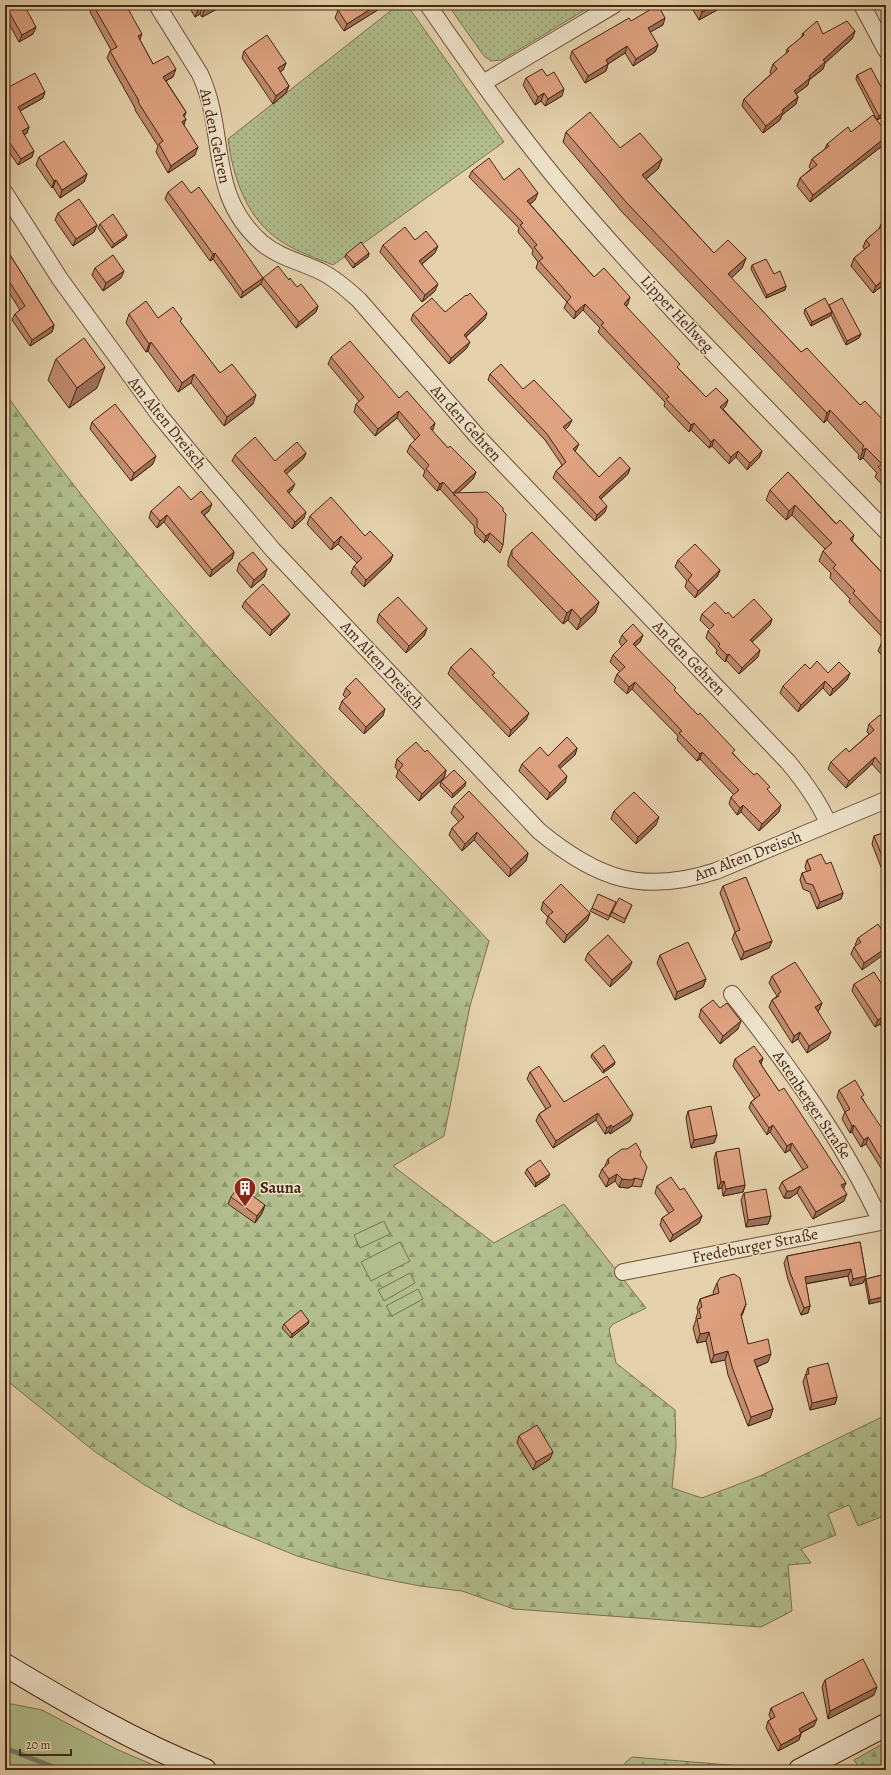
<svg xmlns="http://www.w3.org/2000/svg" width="891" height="1775" viewBox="0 0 891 1775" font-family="Alegreya,serif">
  <defs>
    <pattern id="grass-dots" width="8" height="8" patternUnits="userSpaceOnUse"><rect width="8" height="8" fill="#b1bd8d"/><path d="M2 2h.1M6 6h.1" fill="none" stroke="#929972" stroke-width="1.8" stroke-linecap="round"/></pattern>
    <pattern id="forest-firs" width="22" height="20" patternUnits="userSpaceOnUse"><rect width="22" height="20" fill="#b1bd8d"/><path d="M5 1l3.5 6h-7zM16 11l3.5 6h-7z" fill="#929972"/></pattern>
  </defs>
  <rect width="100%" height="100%" fill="#e5d2ad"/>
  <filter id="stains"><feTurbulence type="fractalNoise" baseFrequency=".005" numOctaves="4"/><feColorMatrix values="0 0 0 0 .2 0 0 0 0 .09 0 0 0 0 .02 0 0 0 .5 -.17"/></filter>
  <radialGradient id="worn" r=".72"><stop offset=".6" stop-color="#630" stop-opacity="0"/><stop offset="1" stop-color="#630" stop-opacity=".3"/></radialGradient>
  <g fill="url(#grass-dots)" stroke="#7c7250">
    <path d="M398 5H407L504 142 333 265C316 258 298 252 282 242 247 220 233 178 228 139Z"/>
    <polygon points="448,5 593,5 502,60 491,61 484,56"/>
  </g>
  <g fill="url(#forest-firs)" stroke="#7c7250">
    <path d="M5 393C72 487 145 576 222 662 309 757 401 847 489 941L470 1006 444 1136 393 1166 494 1243 564 1204 646 1308 613 1324 609 1329 616 1363 675 1410 676 1447 672 1488 702 1498 760 1476 886 1415V1515L858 1526 849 1505 828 1514 836 1535 801 1549 811 1563 788 1565 792 1611 761 1627 514 1609 462 1591 420 1586 379 1578 338 1568 297 1556 218 1524 181 1506 145 1485 94 1451 5 1379Z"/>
    <polygon points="886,1742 886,1770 861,1770 854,1760"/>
    <polygon points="632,1757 741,1766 750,1770 625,1770 625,1763"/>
  </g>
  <g fill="#b1bd8d" stroke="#7c7250">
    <polygon points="384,1221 390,1234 360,1248 354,1235"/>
    <polygon points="400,1242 410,1261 371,1281 361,1262"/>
    <polygon points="410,1273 415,1283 384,1301 378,1290"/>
    <polygon points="418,1289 423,1299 392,1316 386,1306"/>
    <polygon points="12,1704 42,1710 116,1749 165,1770 5,1770 5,1705"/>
  </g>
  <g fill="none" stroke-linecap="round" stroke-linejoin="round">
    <polyline stroke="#797c74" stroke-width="5" points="5,1748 61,1770"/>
    <g stroke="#6e5139" stroke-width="18">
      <g id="street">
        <path d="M157 5 200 74C228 134 206 194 262 243 280 258 302 262 322 272 336 279 348 290 359 300L477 436 788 762C804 781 818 800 828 823"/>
        <path d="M428 5C469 65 511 124 557 180 660 303 775 416 886 531"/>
        <polyline points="862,5 886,50"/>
        <polyline points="483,83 614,5"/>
        <path d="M5 193 60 279 92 323 160 416 195 458 273 550 539 831C597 879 642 895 716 871L886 800"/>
        <path d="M732 994C788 1065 843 1140 881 1222"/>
        <polyline points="623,1272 886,1221"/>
      </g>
    </g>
    <g stroke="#472612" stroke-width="24">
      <g id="secondary">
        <path d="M5 1665C70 1704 135 1742 205 1770"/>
        <polyline points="800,1770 886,1725"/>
      </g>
    </g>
    <use href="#street" stroke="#eee2ca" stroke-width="16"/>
    <use href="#secondary" stroke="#eee2ca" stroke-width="22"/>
  </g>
  <g fill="#c08b6f" stroke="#472612">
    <polygon points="92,5 126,5 140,40 153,64 173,77 166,81 186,112 184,117 184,125 195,155 168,173 156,152 158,146 135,110 135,108 107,58 110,51 111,50 90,12"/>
    <polygon points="188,5 220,5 219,8 202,17 200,14 195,17"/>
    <polygon points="346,5 384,5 384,6 344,31 335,18 338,10"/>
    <polygon points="690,5 719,5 717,10 699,20"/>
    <polygon points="8,10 36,27 33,34 19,42 6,18"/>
    <polygon points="631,21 663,25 650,32 658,45 655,52 633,66 625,53 608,64 606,71 585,83 570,58 572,51"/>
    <polygon points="855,31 852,39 825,63 823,69 809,80 808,85 796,94 798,97 796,104 782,115 780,120 763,133 742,106 744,99 771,74 770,72 773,64 786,54 787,49 801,38 803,33 823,34"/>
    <polygon points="244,51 286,63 283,70 280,72 289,86 286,93 273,104 242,58"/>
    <polygon points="857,75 886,115 877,120 856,79"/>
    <polygon points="526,78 562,96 545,106 541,101 535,105 523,85"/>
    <polygon points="5,87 43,98 20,111 27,133 24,135 32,157 18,165 5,146"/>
    <polygon points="566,132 620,148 662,159 658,169 646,179 714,253 746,258 742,268 731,278 801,352 860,405 886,423 886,489 875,477 877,473 863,458 860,460 858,458 859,455 827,420 824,423 622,212 563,142"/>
    <polygon points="851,132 886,143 810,202 797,186 800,178 811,169 809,167 812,159 825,149 827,144"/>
    <polygon points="39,157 87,174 84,182 60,198 53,187 52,188 36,165"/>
    <polygon points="472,171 504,180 535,200 530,204 594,277 628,304 626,307 678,368 706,397 726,406 723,409 762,451 759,458 747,470 736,457 729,464 712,446 709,448 691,430 689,432 664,406 665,402 598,332 600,328 583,310 574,319 564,308 567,302 536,268 538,262 532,254 533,250 518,232 519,228 469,177"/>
    <polygon points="168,192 191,193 263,278 289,280 318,306 316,312 296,328 261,284 241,298 213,259 210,261 165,199"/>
    <polygon points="58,213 97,225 94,232 73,246 55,220"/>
    <polygon points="886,219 886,283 873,293 851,266 854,258 865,250 863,247 866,240 879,229 881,224"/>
    <polygon points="100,224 127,235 126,238 112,248 98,228"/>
    <polygon points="415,240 435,253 422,264 435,291 422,302 380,252 383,245"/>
    <polygon points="5,247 54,325 52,332 30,346 12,320 15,314 20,310 5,286"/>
    <polygon points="369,253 368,257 353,268 345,257 346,254"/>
    <polygon points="752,265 774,274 786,286 785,290 766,298 751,269"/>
    <polygon points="95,268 121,278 103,291 92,275"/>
    <polygon points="829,306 861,334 859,338 846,345 831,315 830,316 811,326 804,313 805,309"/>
    <polygon points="445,312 485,319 466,337 467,348 449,364 411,320 413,314"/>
    <polygon points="129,314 158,318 181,323 220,373 253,404 224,426 191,383 178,392 148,351 146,352 126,323"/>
    <polygon points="331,357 399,398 433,430 432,431 448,448 476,472 473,479 458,493 503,545 500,553 487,540 484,543 475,534 474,526 440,489 437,491 423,476 425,471 407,452 410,445 415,440 397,418 375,436 354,412 356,404 359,401 328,364"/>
    <polygon points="56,359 97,388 69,408 48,380"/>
    <polygon points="490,374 523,389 569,426 565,430 576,450 575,451 599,477 630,468 628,474 601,499 605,512 595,521 553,478 556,471 562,465 545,440 488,380"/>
    <polygon points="92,422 153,464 131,481 90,429"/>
    <polygon points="306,453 303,459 286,474 292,490 289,493 304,518 292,529 232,461 235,455 275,461"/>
    <polygon points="788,472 886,577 886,660 878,651 882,642 884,639 849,602 850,599 830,578 831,573 819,561 823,551 825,549 792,515 786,520 766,500 770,490"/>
    <polygon points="191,500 209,511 204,515 234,552 232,559 210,577 164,522 157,528 149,518 151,511"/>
    <polygon points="310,516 365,536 393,555 390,562 364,587 351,573 354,566 357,563 338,544 331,550 307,524"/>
    <polygon points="512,550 599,602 595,613 577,630 568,620 563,624 508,566 508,561"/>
    <polygon points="678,560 720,570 717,577 695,598 685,587 687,581 675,567"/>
    <polygon points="239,563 267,569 264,577 251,588 237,571"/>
    <polygon points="245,601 287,619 270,636 242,607"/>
    <polygon points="379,614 427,628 424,636 406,653 377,622"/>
    <polygon points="702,614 726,614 733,618 772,619 770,625 752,642 758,657 739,674 726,660 725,662 716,653 717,650 706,638 708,631 710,630 700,620"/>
    <polygon points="622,635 643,635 640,642 635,646 675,691 768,791 779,812 759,831 741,812 737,815 729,804 731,797 734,795 700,759 697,761 677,740 678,736 632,689 627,694 614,682 617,674 620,672 610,662 613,655 622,646 619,642"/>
    <polygon points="451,667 493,677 526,720 509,737 448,674"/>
    <polygon points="810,669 828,673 850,673 847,680 830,696 823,688 798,712 780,693 783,686"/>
    <polygon points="346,688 383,716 364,734 339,709 342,701 346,698 343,695"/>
    <polygon points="886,722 886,771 882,775 872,764 846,788 828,769 831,762 849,752 869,734 867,732 869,724"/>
    <polygon points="577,748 575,755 560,768 565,783 547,800 519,771 522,764 548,756"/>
    <polygon points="425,752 446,770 444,778 419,801 396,777 398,771 395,767 397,759"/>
    <polygon points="441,782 465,786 452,798 440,786"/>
    <polygon points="454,806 528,853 526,861 509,877 474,840 462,851 449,835 452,828 459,822 451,813"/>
    <polygon points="614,811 656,825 636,844 611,819"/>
    <polygon points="886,832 886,880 872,844 874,836"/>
    <polygon points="807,860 826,864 843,893 841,899 817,909 810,892 803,889 800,880 802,873 807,872 805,867"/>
    <polygon points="723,886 772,941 769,948 741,960 732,939 735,932 720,893"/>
    <polygon points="543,902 590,913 587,921 564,943 546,923 548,917 541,910"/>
    <polygon points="616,902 608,920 590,911 592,908"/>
    <polygon points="632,905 624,923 610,916 612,912"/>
    <polygon points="886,936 862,970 851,954 854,947 856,946 855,945 858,938"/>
    <polygon points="588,953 629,969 610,987 585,960"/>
    <polygon points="660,955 706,979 703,987 675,1000 657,963"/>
    <polygon points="772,976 822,1003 819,1010 818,1011 828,1039 807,1053 798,1039 792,1043 769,1007 772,1000 776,997 777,996 769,983"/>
    <polygon points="854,984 886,991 886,1034 880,1024 875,1027 852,991"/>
    <polygon points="720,1008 738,1029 720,1044 699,1017 701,1009"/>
    <polygon points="592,1054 615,1062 614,1065 603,1073 591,1057"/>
    <polygon points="763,1058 761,1064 764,1069 844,1189 844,1201 813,1219 797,1193 790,1198 784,1198 779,1188 782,1182 803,1170 790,1150 785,1153 770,1132 767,1135 749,1108 751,1102 755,1099 733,1066 735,1059"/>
    <polygon points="530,1072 564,1102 630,1121 610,1134 609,1132 605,1134 596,1120 553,1148 536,1121 539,1114 546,1109 527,1079"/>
    <polygon points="839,1090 863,1099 886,1165 881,1168 866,1144 861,1147 852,1132 850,1133 842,1119 845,1112 837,1097"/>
    <polygon points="688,1111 717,1135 714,1143 691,1148 686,1118"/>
    <polygon points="716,1152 745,1185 743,1192 723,1196 722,1188 718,1189 714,1159"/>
    <polygon points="640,1155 643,1180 641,1187 632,1186 628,1188 619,1187 615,1181 606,1187 599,1176 602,1169 605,1166 608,1159"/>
    <polygon points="527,1169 548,1178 535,1187 525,1173"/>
    <polygon points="657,1186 680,1190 702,1216 699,1223 670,1242 660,1225 662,1218 669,1214 655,1193"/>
    <polygon points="744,1193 771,1216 768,1224 746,1227 741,1200"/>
    <polygon points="231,1197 265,1205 262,1213 255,1223 228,1204"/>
    <polygon points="860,1242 866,1276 863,1283 850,1286 848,1276 806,1284 810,1306 808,1313 801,1315 788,1280 784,1263 787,1256"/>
    <polygon points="886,1274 886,1300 869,1304 865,1282 866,1279"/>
    <polygon points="717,1283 746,1304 741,1317 748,1344 768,1362 757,1367 773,1409 770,1418 748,1426 728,1375 725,1360 711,1363 706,1341 697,1343 693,1328 696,1320 696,1318 698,1312 697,1308 700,1299 714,1294 713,1292"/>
    <polygon points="284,1324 308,1324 291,1338 282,1328"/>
    <polygon points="808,1368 837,1397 835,1404 810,1410 803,1382"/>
    <polygon points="519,1436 550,1459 533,1470 517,1443"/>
    <polygon points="825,1680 874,1695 828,1719 822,1687"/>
    <polygon points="771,1708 814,1726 801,1733 801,1734 799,1740 778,1751 766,1728 768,1721 771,1719 769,1715"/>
  </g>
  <g fill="#9c715a" stroke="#472612">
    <polygon points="214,5 220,5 219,8 202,17 204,10"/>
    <polygon points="377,5 384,5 384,6 344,31 347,24"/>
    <polygon points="715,5 719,5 717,10 699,20 702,12"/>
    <polygon points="202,7 200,14 195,17 198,10"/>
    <polygon points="665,18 663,25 645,35 648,28"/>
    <polygon points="36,27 33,34 19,42 22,35"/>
    <polygon points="855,31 852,39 825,63 823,69 809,80 808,85 791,98 794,91 823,60"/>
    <polygon points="142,34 139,42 138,36"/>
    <polygon points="658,45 655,52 633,66 636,59"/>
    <polygon points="627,46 625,53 603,67 606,60"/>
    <polygon points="286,63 283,70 275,75 278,68"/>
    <polygon points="608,64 606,71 585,83 588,76"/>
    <polygon points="176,69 173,77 160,84 163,77"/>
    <polygon points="289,86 286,93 273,104 276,96"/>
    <polygon points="564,89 562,96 545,106 548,99"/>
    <polygon points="45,92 43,98 16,113 18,107"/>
    <polygon points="544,93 541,101 535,105 538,97"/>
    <polygon points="798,97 796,104 782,115 780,120 763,133 766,126 782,110"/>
    <polygon points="186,112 183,120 183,115"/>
    <polygon points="886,112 886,115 877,120 879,116"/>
    <polygon points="186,119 183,127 182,122"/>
    <polygon points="29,127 27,133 19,137 22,131"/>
    <polygon points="886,137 886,143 810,202 813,195"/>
    <polygon points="198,147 195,155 168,173 171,166"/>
    <polygon points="34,151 32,157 18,165 21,159"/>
    <polygon points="662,159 658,169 639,185 642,175"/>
    <polygon points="87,174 84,182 60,198 62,190"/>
    <polygon points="56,180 53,187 52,188 54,181"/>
    <polygon points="538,193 535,200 525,208 527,201"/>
    <polygon points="97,225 94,232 73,246 76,239"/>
    <polygon points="127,235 126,238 112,248 114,244"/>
    <polygon points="438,246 435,253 417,268 419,261"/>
    <polygon points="215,253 213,259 210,261 213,254"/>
    <polygon points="369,253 368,257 353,268 355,264"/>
    <polygon points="746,258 742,268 725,284 728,274"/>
    <polygon points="124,271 121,278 103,291 106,283"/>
    <polygon points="886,277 886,283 873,293 876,286"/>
    <polygon points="263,278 261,284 241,298 243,292"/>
    <polygon points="438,284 435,291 422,302 425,295"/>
    <polygon points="786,286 785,290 766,298 767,295"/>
    <polygon points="630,297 628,304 621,311 624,304"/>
    <polygon points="585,304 583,310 574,319 576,312"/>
    <polygon points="318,306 316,312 296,328 299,322"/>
    <polygon points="832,312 830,316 811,326 812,322"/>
    <polygon points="487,313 485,319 461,341 464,335"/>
    <polygon points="54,325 52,332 30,346 32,340"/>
    <polygon points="861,334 859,338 846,345 847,341"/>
    <polygon points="151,342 148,351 146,352 149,344"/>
    <polygon points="470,342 467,348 449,364 451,358"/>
    <polygon points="105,367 97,388 69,408 77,388"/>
    <polygon points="194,374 191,383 178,392 182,383"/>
    <polygon points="256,395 253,404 224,426 227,417"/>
    <polygon points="728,400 726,406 718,414 720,407"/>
    <polygon points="830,410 827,420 824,423 827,413"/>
    <polygon points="399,411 397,418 375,436 378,429"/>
    <polygon points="572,420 569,426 561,434 563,427"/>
    <polygon points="435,423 433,430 427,435 430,428"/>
    <polygon points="694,423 691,430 689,432 691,425"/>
    <polygon points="714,439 712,446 709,448 711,442"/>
    <polygon points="579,444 576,450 571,455 573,449"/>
    <polygon points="866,448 863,458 860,460 863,450"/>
    <polygon points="738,451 736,457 729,464 731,457"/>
    <polygon points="762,451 759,458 747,470 750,463"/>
    <polygon points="306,453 303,459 282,478 284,471"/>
    <polygon points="156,456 153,464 131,481 134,473"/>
    <polygon points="630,468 628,474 596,503 599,497"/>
    <polygon points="476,472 473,479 455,496 453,493"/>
    <polygon points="443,482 440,489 437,491 440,484"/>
    <polygon points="295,484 292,490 284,497 287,491"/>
    <polygon points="212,504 209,511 199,519 201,512"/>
    <polygon points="795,505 792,515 786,520 789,511"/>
    <polygon points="607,506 605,512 595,521 597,515"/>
    <polygon points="306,512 304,518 292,529 295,522"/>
    <polygon points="167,515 164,522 157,528 160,521"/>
    <polygon points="490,533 487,540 484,543 486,536"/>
    <polygon points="854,535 851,545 850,539"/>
    <polygon points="341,536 338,544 331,550 334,543"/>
    <polygon points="234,552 232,559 210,577 212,570"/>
    <polygon points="393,555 390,562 364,587 366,580"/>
    <polygon points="267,569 264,577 251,588 254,580"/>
    <polygon points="720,570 717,577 695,598 698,591"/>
    <polygon points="599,602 595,613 577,630 581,619"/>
    <polygon points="572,609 568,620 563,624 567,613"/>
    <polygon points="290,614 287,619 270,636 272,630"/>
    <polygon points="772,619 770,625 748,646 750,640"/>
    <polygon points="427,628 424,636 406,653 409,646"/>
    <polygon points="643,635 640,642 630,651 633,644"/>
    <polygon points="760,650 758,657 739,674 742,668"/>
    <polygon points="729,654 725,662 727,655"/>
    <polygon points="850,673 847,680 830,696 833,689"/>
    <polygon points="825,681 823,688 798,712 801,705"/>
    <polygon points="635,682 632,689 627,694 629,687"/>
    <polygon points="385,709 383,716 364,734 366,727"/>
    <polygon points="529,713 526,720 509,737 511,730"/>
    <polygon points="577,748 575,755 555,773 558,766"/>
    <polygon points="702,752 700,759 697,761 700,754"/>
    <polygon points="875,757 872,764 846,788 849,781"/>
    <polygon points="886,767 886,771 882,775 884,768"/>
    <polygon points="446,770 444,778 419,801 422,794"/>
    <polygon points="567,776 565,783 547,800 550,793"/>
    <polygon points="466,782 465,786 452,798 453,794"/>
    <polygon points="743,805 741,812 737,815 740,808"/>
    <polygon points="781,805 779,812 759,831 762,824"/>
    <polygon points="659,817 656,825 636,844 638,837"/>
    <polygon points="477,832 474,840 462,851 465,844"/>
    <polygon points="528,853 526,861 509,877 511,869"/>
    <polygon points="843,893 841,899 817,909 820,902"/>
    <polygon points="590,913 587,921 564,943 567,935"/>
    <polygon points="772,941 769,948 741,960 744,952"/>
    <polygon points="886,948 886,953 862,970 864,963"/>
    <polygon points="632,962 629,969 610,987 612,980"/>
    <polygon points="706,979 703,987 675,1000 677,992"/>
    <polygon points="822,1003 819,1010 813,1014 815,1007"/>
    <polygon points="882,1017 880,1024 875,1027 878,1020"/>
    <polygon points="741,1021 738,1029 720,1044 723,1036"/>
    <polygon points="800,1032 798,1039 792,1043 794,1036"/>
    <polygon points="831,1032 828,1039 807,1053 809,1046"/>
    <polygon points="763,1058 760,1065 759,1061"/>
    <polygon points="615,1062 614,1065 603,1073 604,1070"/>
    <polygon points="598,1113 596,1120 553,1148 556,1141"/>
    <polygon points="633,1114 630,1121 610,1134 613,1127"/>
    <polygon points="611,1125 609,1132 605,1134 607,1128"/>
    <polygon points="773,1125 770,1132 767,1135 769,1128"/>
    <polygon points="854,1125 852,1132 850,1133 852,1126"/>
    <polygon points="717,1135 714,1143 691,1148 694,1140"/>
    <polygon points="868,1137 866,1144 861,1147 864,1140"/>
    <polygon points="792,1143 790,1150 785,1153 787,1146"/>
    <polygon points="886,1160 886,1165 881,1168 883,1162"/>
    <polygon points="550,1174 548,1178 535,1187 536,1183"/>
    <polygon points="617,1174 615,1181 606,1187 609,1179"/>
    <polygon points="635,1178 632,1186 628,1188 619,1187 622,1179"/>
    <polygon points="724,1181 722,1188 718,1189 721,1182"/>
    <polygon points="846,1183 843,1190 841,1185"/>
    <polygon points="745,1185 743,1192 723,1196 726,1189"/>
    <polygon points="800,1186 797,1193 790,1198 784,1198 787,1191"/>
    <polygon points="847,1194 844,1201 813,1219 816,1212"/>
    <polygon points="265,1205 262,1213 255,1223 257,1216"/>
    <polygon points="702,1216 699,1223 670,1242 673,1235"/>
    <polygon points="771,1216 768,1224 746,1227 748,1220"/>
    <polygon points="851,1269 848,1276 803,1284 805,1277"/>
    <polygon points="866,1276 863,1283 850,1286 853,1279"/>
    <polygon points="886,1296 886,1300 869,1304 870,1300"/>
    <polygon points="746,1304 743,1313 738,1324 741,1315"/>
    <polygon points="810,1306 808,1313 801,1315 804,1308"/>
    <polygon points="309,1321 308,1324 291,1338 292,1334"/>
    <polygon points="709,1332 706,1341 697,1343 700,1334"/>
    <polygon points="728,1351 725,1360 711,1363 714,1355"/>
    <polygon points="771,1354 768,1362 751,1369 754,1360"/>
    <polygon points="837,1397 835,1404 810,1410 812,1403"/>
    <polygon points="773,1409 770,1418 748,1426 751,1417"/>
    <polygon points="553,1452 550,1459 533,1470 536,1462"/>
    <polygon points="877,1687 874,1695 828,1719 830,1711"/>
    <polygon points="817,1719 814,1726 796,1735 799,1729"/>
    <polygon points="801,1734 799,1740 778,1751 781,1745"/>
  </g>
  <g fill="#dfa281" stroke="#472612">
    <polygon points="18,5 24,5 36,27 22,35 8,10"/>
    <polygon points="93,5 126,5 142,34 138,36 153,64 168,56 176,69 163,77 186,112 183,115 186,119 182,122 198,147 171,166 159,144 163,141 138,102 139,101 110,51 117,47"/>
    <polygon points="195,5 214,5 204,10 202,7 198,10"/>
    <polygon points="346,5 377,5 347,24 338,10"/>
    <polygon points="658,5 665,18 648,28 658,45 636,59 627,46 606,60 608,64 588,76 572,51 629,18 631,21"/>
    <polygon points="698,5 715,5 702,12"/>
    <polygon points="817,21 823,34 847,21 855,31 823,60 825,62 809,76 810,78 794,91 798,97 782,110 783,112 766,126 744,99 777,69 773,64 789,51 787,49 804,35 803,33"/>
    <polygon points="267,35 286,63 278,68 289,86 276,96 244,51"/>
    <polygon points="871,68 886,96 886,112 879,116 857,75"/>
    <polygon points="542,69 547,76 554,72 564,89 548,99 544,93 538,97 526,78"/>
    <polygon points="35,73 45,92 18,107 29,127 22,131 34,151 21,159 5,136 5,87 6,87 7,88"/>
    <polygon points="590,112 620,148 640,133 662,159 642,175 714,253 728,240 746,258 728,274 801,352 807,348 860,405 865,401 886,423 886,475 878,467 882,464 866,448 863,450 862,448 864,446 830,410 827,413 626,202 566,132"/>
    <polygon points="873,115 886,132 886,137 813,195 800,178 817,165 812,159 829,146 827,144 848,127 851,132"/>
    <polygon points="64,141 87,174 62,190 56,180 54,181 39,157"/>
    <polygon points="489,158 504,180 519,168 538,193 527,201 594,277 604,268 630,297 624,304 680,364 677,367 706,397 716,388 728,400 720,407 762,451 750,463 738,451 731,457 714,439 711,442 694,423 691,425 666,399 669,397 601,325 604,323 585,304 576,312 567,302 571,297 539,261 543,258 534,247 537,245 520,225 523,223 472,171"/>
    <polygon points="182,181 191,193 199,187 263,278 243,292 215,253 213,254 168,192"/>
    <polygon points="79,199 97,225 76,239 58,213"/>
    <polygon points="113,214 127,235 114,244 100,224"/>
    <polygon points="886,219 886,277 876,286 854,258 870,245 866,240 882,226 881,224"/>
    <polygon points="405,227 415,240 426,231 438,246 419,261 438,284 425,295 383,245"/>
    <polygon points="361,242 369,253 355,264 346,254"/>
    <polygon points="5,247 54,325 32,340 15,314 25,306 5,275"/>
    <polygon points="113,255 124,271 106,283 95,268"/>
    <polygon points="766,259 774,274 780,271 786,286 767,295 752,265"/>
    <polygon points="278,266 289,280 290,278 297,287 301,284 318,306 299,322 263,278"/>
    <polygon points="470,293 487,313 464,335 470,342 451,358 413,314 432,298 445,312 466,295 467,296"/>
    <polygon points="825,298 832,312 812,322 805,309"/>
    <polygon points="842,298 861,334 847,341 829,305"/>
    <polygon points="146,301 158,318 173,307 182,319 180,321 220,373 232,364 256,395 227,417 194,374 182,383 151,342 149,344 129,314"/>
    <polygon points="84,338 105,367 77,388 56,359"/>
    <polygon points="350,341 399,398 407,391 435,423 430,428 448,448 450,446 476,472 453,493 487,492 503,508 503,511 506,514 503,545 490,533 486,536 477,527 477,519 443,482 440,484 426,469 429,465 410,445 420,435 399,411 378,429 356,404 364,397 331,357"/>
    <polygon points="501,364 523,389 534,380 572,420 563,427 579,444 573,449 599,477 620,457 630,468 599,497 607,506 597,515 556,471 566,462 547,434 490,374"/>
    <polygon points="115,404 156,456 134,473 92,422"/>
    <polygon points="255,437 275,461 297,442 306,453 284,471 295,484 287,491 306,512 295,522 235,455"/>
    <polygon points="788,472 836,524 840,520 854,535 850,539 886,577 886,628 853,593 855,591 833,568 836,565 823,551 832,543 795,505 789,511 770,490"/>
    <polygon points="179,486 191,500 201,491 212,504 201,512 234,552 212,570 167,515 160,521 151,511"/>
    <polygon points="331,497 365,536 370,531 393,555 366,580 354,566 362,558 341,536 334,543 310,516"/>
    <polygon points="532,532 599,602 581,619 572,609 567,613 512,556 512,550"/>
    <polygon points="695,544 720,570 698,591 688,580 692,575 678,560"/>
    <polygon points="253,552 267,569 254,580 239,563"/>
    <polygon points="263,584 290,614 272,630 245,601"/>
    <polygon points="398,597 427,628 409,646 379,614"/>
    <polygon points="754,599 772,619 750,640 760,650 742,668 729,654 727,655 718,646 720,644 708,631 714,625 702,614 715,602 726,614 728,612 733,618"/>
    <polygon points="633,624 643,635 633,644 676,688 674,690 698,715 700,713 735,750 732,753 754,775 757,773 770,787 767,789 781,805 762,824 743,805 740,808 731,797 739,790 702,752 700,754 679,733 682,731 635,682 629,687 617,674 625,667 613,655 627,641 622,635"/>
    <polygon points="886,638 886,646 882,642"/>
    <polygon points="471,648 495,673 492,675 529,713 511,730 451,667"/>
    <polygon points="817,661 828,673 839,662 850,673 833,689 825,681 801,705 783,686 805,664 810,669"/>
    <polygon points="356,678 385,709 366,727 342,701 351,693 346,688"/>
    <polygon points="880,715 886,722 886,767 884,768 875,757 849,781 831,762 846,748 849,752 874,730 869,724"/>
    <polygon points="567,737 577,748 558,766 567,776 550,793 522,764 540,747 548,756"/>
    <polygon points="416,742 425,752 427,750 446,770 422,794 399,770 403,765 397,759"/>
    <polygon points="454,770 466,782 453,794 441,782"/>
    <polygon points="469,791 528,853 511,869 477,832 465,844 452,828 464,817 454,806"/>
    <polygon points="634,792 659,817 638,837 614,811"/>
    <polygon points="886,832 886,866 874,836"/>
    <polygon points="821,854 826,864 831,862 843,893 820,902 813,885 806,883 802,873 811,870 807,860"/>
    <polygon points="746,877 772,941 744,952 735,932 740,930 723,886"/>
    <polygon points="561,884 590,913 567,935 548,916 553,912 543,902"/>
    <polygon points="598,894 616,902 609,916 592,908"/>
    <polygon points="619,898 632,905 625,919 612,912"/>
    <polygon points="878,924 886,936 886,948 864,963 854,947 861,942 858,938"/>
    <polygon points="608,935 632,962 612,980 588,953"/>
    <polygon points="688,942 706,979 677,992 660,955"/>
    <polygon points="795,962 822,1003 815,1007 831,1032 809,1046 800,1032 794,1036 772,1000 779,996 778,994 781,992 772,976"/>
    <polygon points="874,972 886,991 886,1023 882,1017 878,1020 854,984"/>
    <polygon points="713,1000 720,1008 727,1003 741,1021 723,1036 701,1009"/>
    <polygon points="604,1045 615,1062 604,1070 592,1054"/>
    <polygon points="754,1046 763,1058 759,1061 764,1069 779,1091 784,1088 846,1183 841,1185 847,1194 816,1212 800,1186 792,1191 787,1191 782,1182 808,1167 792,1143 787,1146 773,1125 769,1128 751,1102 760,1095 735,1059"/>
    <polygon points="539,1066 564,1102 607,1076 633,1114 613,1127 611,1125 607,1128 598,1113 556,1141 539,1114 551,1106 530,1072"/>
    <polygon points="855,1080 864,1095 861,1097 881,1127 886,1124 886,1160 883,1162 868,1137 864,1140 854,1125 852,1126 845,1112 850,1109 839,1090"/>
    <polygon points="711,1106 717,1135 694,1140 688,1111"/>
    <polygon points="636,1143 641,1152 640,1155 647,1167 643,1180 635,1178 631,1180 622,1179 617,1174 609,1179 602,1169 609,1163 608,1159 622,1149 627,1149"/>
    <polygon points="739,1148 745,1185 726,1189 724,1181 721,1182 716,1152"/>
    <polygon points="540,1160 550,1174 536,1183 527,1169"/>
    <polygon points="671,1177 680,1190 684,1188 702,1216 673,1235 662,1218 674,1210 657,1186"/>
    <polygon points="239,1186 265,1205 257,1216 231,1197"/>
    <polygon points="766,1189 771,1216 748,1220 744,1193"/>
    <polygon points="860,1242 866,1276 853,1279 851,1269 805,1277 810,1306 804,1308 790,1272 787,1256"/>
    <polygon points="734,1274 740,1278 746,1304 741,1315 748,1344 768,1339 771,1354 754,1360 773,1409 751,1417 732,1367 728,1351 714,1355 709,1332 700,1334 697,1319 701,1318 699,1309 702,1307 700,1299 719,1293 717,1283 720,1278"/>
    <polygon points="886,1274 886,1296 870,1300 866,1279"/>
    <polygon points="301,1310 309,1321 292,1334 284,1324"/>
    <polygon points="828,1363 837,1397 812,1403 806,1375 809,1374 808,1368"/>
    <polygon points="537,1425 553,1452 536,1462 519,1436"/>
    <polygon points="863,1659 877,1687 830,1711 825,1680"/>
    <polygon points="803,1692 817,1719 799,1729 801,1734 781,1745 768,1721 775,1717 771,1708"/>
    <polygon points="5,1752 8,1753 5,1761"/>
  </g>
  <defs>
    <g id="building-pin" transform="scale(1.15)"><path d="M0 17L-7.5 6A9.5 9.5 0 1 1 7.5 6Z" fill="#8f2418" stroke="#eee2ca"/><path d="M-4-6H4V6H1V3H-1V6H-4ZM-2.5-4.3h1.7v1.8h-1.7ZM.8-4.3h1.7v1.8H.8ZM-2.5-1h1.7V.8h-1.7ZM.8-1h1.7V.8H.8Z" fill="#fff"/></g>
  </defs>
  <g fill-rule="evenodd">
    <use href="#building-pin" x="245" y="1188"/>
  </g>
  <g text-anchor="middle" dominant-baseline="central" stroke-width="3" stroke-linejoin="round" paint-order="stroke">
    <g font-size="16" fill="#472612" stroke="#eee2ca">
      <text transform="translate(215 136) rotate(78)">An den Gehren</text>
      <text transform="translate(677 314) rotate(47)">Lipper Hellweg</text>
      <text transform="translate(167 423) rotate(51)">Am Alten Dreisch</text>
      <text transform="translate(466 423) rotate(48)">An den Gehren</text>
      <text transform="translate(689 658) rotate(46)">An den Gehren</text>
      <text transform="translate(382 665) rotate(47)">Am Alten Dreisch</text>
      <text transform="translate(748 856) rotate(-21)">Am Alten Dreisch</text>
      <text transform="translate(812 1105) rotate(56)">Astenberger Straße</text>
      <text transform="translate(755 1246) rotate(-11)">Fredeburger Straße</text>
    </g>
    <g font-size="16" font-weight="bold" fill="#472612" stroke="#eee2ca" text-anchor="start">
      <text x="260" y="1188">Sauna</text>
    </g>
  </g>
  <rect width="891" height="1775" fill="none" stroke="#e5d2ad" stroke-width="20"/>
  <rect x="6" y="6" width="879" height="1763" fill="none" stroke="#472612" stroke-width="2"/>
  <rect x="10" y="10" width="871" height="1755" fill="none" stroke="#472612"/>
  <path d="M20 1749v6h51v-6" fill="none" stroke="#472612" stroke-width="2"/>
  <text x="26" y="1749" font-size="12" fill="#472612" stroke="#eee2ca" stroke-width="3" paint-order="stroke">20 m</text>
  <rect width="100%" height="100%" filter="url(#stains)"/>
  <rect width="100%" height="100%" fill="url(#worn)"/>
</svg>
